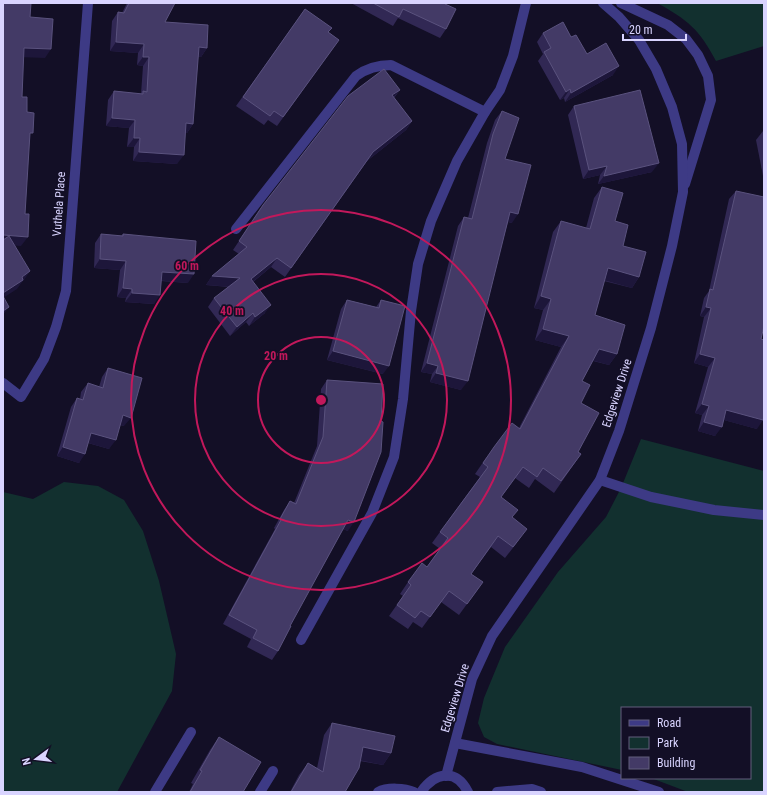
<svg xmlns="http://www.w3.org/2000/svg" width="767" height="795" viewBox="0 0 767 795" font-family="'Roboto Condensed',sans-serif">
  <rect width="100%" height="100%" fill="#130f26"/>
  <g fill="#12302f">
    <path d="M657 3H764V46L716 61C699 29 688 20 657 3Z"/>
    <polygon points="641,439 764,471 764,792 688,792 651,778 750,778 750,708 622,708 622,770 497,744 484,737 478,723 484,698 505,647 558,572 606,517 621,488"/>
    <polygon points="64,482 98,486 124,500 143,531 159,581 176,654 172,691 117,792 3,792 3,492 33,499"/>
  </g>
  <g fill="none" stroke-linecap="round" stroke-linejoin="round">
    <g stroke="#3d3a85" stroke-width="10">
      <polyline points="621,3 668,25 686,39 698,55 708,76 711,100 685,184"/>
      <path d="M236 229 356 76C367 68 377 65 391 65L485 112"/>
      <polyline points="3,383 21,397 44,359 56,327 66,291 88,3"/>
      <polyline points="600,480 651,497 714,510 764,515"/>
      <polyline points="301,640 372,513 394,457 403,399 411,311 418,264 431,221 457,161 485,112 500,90 513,56 526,3"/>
      <polyline points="455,743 582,767 659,792"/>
      <polyline points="446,776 472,679 492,636 600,480 619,431 651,328 672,246 683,192 682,144 672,107 656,69 639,40 619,17 603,3"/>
      <polyline points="155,792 191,732"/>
      <polyline points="260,792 273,771"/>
      <path d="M378 792C387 787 405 788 414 792"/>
      <path d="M421 792C435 772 456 768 468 792"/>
      <polyline points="497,792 532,789 541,792"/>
    </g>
  </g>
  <g fill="#312854">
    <polygon points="127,3 175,3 165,22 207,48 201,57 198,57 193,124 187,133 185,133 177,164 133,161 134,147 127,147 129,128 106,126 108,100 114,91 141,94 143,66 137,65 138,53 110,51 112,21 118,12 122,13"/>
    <polygon points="351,3 446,3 446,29 440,38 398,18 393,26"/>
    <polygon points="305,9 328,32 339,40 277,126 268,120 264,125 236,106"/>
    <polygon points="543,33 571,37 587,54 613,75 565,102 564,98 560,100 538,61 543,54 537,42"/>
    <polygon points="400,90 394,98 412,121 406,130 367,161 285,277 271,267 253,282 265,313 249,326 246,322 230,336 208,307 214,298 229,287 206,285 212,276 239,254 233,250 263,205"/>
    <polygon points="574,106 652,172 598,184 600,175 583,179 568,115"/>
    <polygon points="502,111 505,159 512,223 508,222 461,390 430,382 432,374 421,372 458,226 464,217 468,218 487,143 495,120"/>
    <polygon points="764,130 764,181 756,140 763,131"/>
    <polygon points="602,187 615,221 623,246 639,277 632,288 604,281 595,315 617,354 609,365 593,361 582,381 578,452 581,454 554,493 535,479 529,488 515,478 501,497 512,518 519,540 505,558 491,547 471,574 483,582 459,615 441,602 422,628 413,622 408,629 389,616 403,596 400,594 408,582 427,567 440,549 432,543 480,477 475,474 486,458 519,428 561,347 535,340 543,310 534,308 553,232 561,221 586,228 594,198"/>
    <polygon points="736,191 761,339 757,429 724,420 715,436 698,431 702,415 695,413 708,367 694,363 704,317 700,316 704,298 709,291 729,199"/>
    <polygon points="101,234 121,236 123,234 188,283 161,281 154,304 125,302 126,298 117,297 120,270 94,268 95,243"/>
    <polygon points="347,300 376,307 381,300 383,374 327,360 341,309"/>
    <polygon points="108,368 124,426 120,425 109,449 88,443 79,463 57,456 71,407 77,398 80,399 81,392 88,383 99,387 102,377"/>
    <polygon points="327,380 348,531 343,529 290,626 278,651 272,660 247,647 251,639 223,624 275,529 274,528 284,510 290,501 294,503 317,446 321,389"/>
    <polygon points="332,723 391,753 383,765 360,761 345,792 290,792 299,775 308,763 317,768 324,735"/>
    <polygon points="219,737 243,792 189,792 193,784 191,783 210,750"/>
  </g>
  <g fill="#1d163a">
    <polygon points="116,42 144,44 138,53 110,51"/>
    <polygon points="199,47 207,48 201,57 192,56"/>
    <polygon points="24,48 51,49 45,58 18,57"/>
    <polygon points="143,57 149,57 143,66 137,65"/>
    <polygon points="619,66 613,75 565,102 571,93"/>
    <polygon points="570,89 564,98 560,100 566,92"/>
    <polygon points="400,90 393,98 392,95"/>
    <polygon points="112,118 135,120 129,128 106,126"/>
    <polygon points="412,121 406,130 367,161 285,277 373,152"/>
    <polygon points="186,123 193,124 187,133 180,132"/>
    <polygon points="134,138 140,138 134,147 127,147"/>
    <polygon points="139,152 184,155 177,164 133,161"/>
    <polygon points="659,163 652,172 598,184 604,176"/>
    <polygon points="607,166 600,175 583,179 589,170"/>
    <polygon points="510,212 518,214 512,223 504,221"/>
    <polygon points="3,235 28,237 21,246 3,245"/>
    <polygon points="277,258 271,267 245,288 251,279"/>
    <polygon points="100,259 126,261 120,270 94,268"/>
    <polygon points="608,268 639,277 632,288 600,279"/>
    <polygon points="30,271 24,280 22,282 17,289 3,298 3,293 22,277"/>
    <polygon points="162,272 194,274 188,283 155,280"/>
    <polygon points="212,276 240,278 234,287 206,285"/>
    <polygon points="123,288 132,289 126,298 117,297"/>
    <polygon points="132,293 160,295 154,304 125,302"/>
    <polygon points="541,296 551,299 543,310 534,308"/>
    <polygon points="271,305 265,313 249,326 255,317"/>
    <polygon points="9,307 3,315 3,311"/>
    <polygon points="706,307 711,308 704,317 700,316"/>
    <polygon points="253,313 246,322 230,336 237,327"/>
    <polygon points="543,329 569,336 561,347 535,340"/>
    <polygon points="599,349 617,354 609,365 591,360"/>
    <polygon points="333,351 389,366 383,374 327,360"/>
    <polygon points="700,354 715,358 708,367 694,363"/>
    <polygon points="427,363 438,366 432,374 421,372"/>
    <polygon points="436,373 468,381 461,390 430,382"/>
    <polygon points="702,404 709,406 702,415 695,413"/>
    <polygon points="726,410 763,420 757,429 720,419"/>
    <polygon points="123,415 131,418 124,426 116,424"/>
    <polygon points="704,422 722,427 715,436 698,431"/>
    <polygon points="91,433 116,440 109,449 85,442"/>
    <polygon points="63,447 85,454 79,463 57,456"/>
    <polygon points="348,520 354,522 348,531 342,529"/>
    <polygon points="363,747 391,753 383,765 354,759"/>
  </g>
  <g fill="#433a66" stroke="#5a527e">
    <polygon points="3,3 31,3 30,17 53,19 51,49 24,48 22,97 27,97 27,112 34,113 33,133 30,133 25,214 29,214 28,237 3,235"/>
    <polygon points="129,3 175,3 165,22 208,25 207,48 199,47 193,124 186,123 184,155 139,152 140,138 134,138 135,120 112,118 114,91 143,94 143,91 147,92 149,57 143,57 144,44 116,42 118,12 124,13"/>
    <polygon points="373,3 446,3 445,4 456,9 446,29 403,9 399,17"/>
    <polygon points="305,9 332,28 328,32 339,40 283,117 274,111 270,116 243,97"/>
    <polygon points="563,22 571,37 576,35 587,54 606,43 619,66 571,93 570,89 566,92 544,52 551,48 543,33"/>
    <polygon points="384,69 400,90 392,95 412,121 373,152 291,268 277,258 251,279 271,305 255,317 253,313 237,327 214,298 240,278 212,276 247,247 239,241 263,205 348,96"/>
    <polygon points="640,90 659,163 604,176 607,166 589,170 574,106"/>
    <polygon points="502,111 519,118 505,159 531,165 518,214 510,212 468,381 436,373 438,366 427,363 464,217 472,219 493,134"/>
    <polygon points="602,187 623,193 615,221 628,225 623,246 646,252 639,277 608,268 595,315 625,325 617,354 599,349 582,381 590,385 581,403 599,413 578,452 581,454 561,481 543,468 537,477 523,467 501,497 518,510 512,517 527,529 513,547 498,536 471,574 483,582 467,604 449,591 430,617 421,611 415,618 397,605 411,585 408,582 422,563 427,567 448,538 440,532 488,467 483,463 494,447 512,423 520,429 569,336 543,329 551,299 541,296 561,221 590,229"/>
    <polygon points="736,191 764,197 764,326 761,339 764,340 764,416 763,420 726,410 722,427 704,422 709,406 702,404 715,358 700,354 711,308 706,307 710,289 713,290"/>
    <polygon points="101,234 123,236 123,234 196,241 194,274 162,272 160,295 132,293 132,289 123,288 126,261 100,259"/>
    <polygon points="9,236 30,271 22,277 23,280 3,293 3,240"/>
    <polygon points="3,296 9,307 3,311"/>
    <polygon points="347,300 379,308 381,300 405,306 389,366 333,351"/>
    <polygon points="108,368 142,378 131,418 123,415 116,440 91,433 85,454 63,447 77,398 83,400 88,383 103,388"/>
    <polygon points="327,380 383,384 381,421 383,422 381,452 354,522 348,520 290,626 291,626 278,651 253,638 257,630 229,615 281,520 280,519 290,501 296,504 323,437"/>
    <polygon points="332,723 395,736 391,753 363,747 359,768 345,792 291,792 308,763 323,772"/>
    <polygon points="219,737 261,762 243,792 190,792 202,771 200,770"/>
  </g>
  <g fill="none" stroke="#c2185b" stroke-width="2">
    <circle cx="321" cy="400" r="63"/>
    <circle cx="321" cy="400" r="126"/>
    <circle cx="321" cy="400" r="190"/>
  </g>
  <g text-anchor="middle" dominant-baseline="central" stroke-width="3.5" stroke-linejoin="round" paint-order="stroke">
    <g font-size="12" fill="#d9d4ff" stroke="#130f26">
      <text transform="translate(59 204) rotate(-86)">Vuthela Place</text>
      <text transform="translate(617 393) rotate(-72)">Edgeview Drive</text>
      <text transform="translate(455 698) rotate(-73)">Edgeview Drive</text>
    </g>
  </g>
  <circle cx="321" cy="400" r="6" fill="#c2185b" stroke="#130f26" stroke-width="2"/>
  <g font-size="12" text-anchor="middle" font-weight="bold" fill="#c2185b" stroke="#130f26" stroke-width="3.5" stroke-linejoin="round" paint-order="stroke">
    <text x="187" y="270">60 m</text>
    <text x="232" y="315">40 m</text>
    <text x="276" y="360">20 m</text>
  </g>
  <rect width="767" height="795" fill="none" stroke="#d9d4ff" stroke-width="8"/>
  <rect x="621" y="707" width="130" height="72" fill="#130f26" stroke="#625e7d"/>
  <rect x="629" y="720" width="20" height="6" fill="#3d3a85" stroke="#625e7d"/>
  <text x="657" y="727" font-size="12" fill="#d9d4ff">Road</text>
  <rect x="629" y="737" width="20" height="12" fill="#12302f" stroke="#625e7d"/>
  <text x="657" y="747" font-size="12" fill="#d9d4ff">Park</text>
  <rect x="629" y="757" width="20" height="12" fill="#433a66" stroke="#625e7d"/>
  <text x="657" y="767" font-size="12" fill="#d9d4ff">Building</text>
  <g transform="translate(36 759) rotate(255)" stroke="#130f26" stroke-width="3" paint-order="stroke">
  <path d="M0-3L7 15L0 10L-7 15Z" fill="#d9d4ff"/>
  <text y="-6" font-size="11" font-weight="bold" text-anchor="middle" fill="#d9d4ff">N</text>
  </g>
  <path d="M623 34v6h63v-6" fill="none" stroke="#d9d4ff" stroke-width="2"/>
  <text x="629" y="34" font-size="12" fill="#d9d4ff" stroke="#130f26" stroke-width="3" paint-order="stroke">20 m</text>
</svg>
